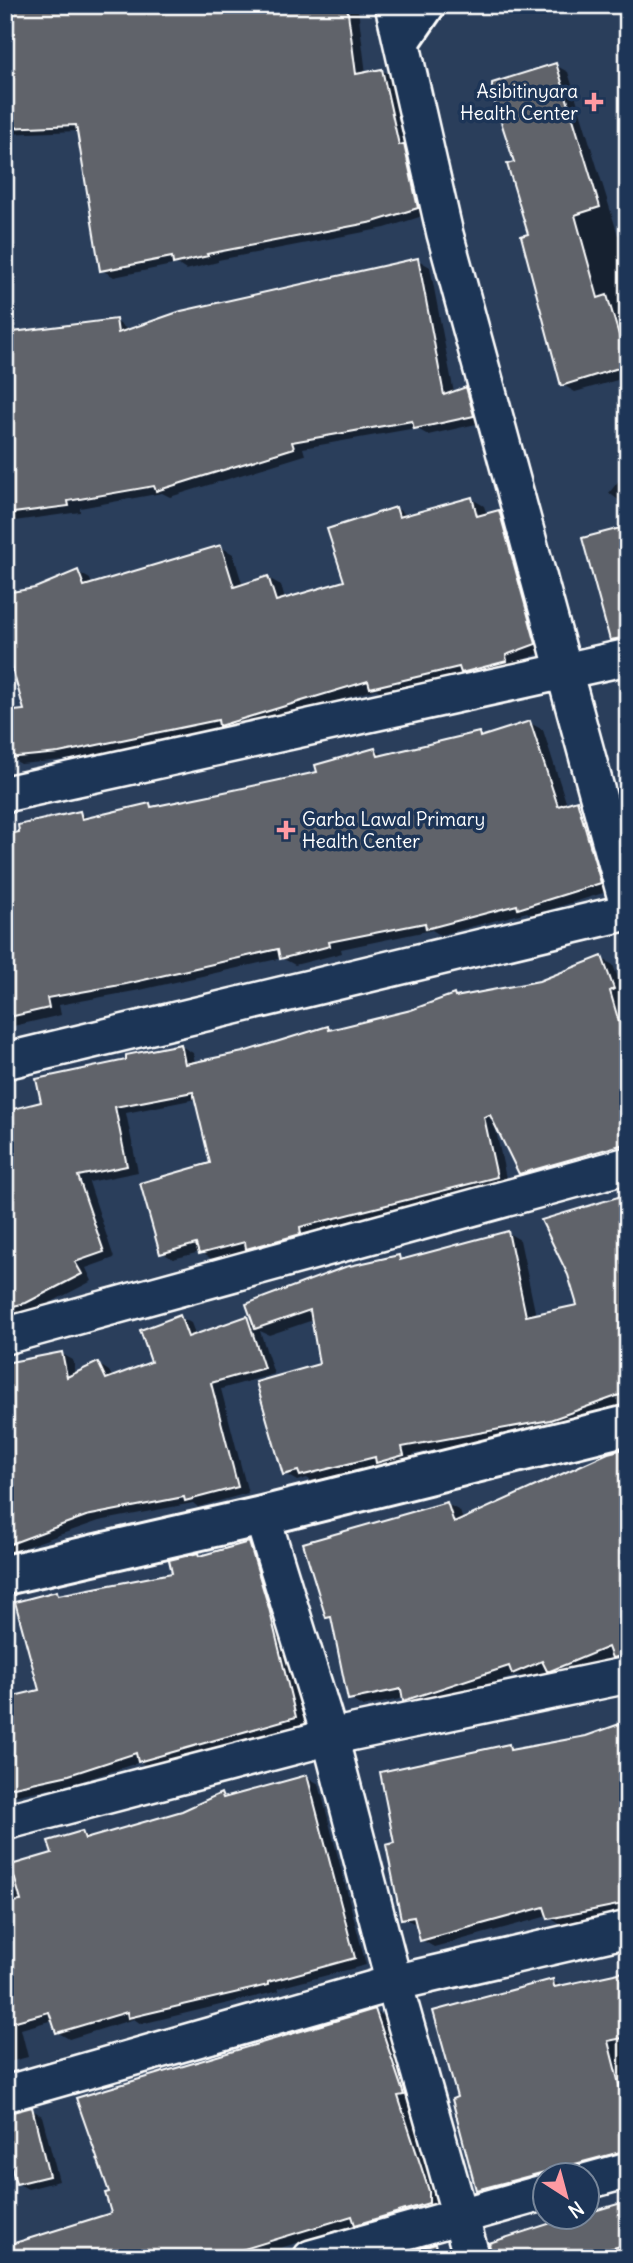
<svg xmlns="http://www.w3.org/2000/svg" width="633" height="2263" viewBox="0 0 633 2263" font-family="Delius,sans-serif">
  <rect width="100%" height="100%" fill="#2a3e5b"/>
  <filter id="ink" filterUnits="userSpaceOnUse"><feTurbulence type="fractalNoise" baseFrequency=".0143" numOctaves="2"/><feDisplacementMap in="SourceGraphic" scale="14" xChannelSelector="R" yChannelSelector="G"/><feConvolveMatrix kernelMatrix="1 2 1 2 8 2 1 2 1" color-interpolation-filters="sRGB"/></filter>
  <g filter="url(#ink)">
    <g fill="#0007">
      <polygon points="5,5 375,5 376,8 358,9 366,74 382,70 393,77 429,214 385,228 218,260 218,262 186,270 177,264 114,277 102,270 78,131 5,134"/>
      <polygon points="523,5 541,5 536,13"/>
      <polygon points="555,65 568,72 618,235 628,232 628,377 575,392 563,385 516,163"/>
      <polygon points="418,260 430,267 454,393 466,389 478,396 485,422 428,435 416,428 303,448 305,455 170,497 162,493 80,508 80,512 7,522 8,531 5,531 5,339 116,321 129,331"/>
      <polygon points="628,469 628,507 609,493"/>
      <polygon points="472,499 484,506 487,515 499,512 511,519 547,651 517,662 519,667 474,679 466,674 384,694 376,689 233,732 225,727 72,759 21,764 9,757 26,712 35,590 78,572 90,579 92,585 221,547 233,554 243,586 268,578 281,585 285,600 347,582 396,508 408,516"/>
      <polygon points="530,723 543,730 567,805 577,802 590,809 613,890 532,915 527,912 440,935 432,930 341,949 342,953 295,965 282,958 140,990 59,1005 61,1015 5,1028 5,836 80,813 90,819 150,805 154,808 320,773 375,750 386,756 479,734 485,737"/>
      <polygon points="601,958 613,965 625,996 621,997 628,1020 628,1152 532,1180 520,1173 495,1126 507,1183 311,1233 312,1240 260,1254 251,1249 212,1259 200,1252 173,1259 161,1252 212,1164 196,1099 126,1113 138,1172 89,1182 114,1258 86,1268 92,1281 38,1309 5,1316 5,1112 43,1103 129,1062 181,1046 193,1053 195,1063 243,1054 328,1028 334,1031 411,1012 454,996 458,998 539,983"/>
      <polygon points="628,1195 628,1403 563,1427 413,1454 415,1462 390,1469 383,1465 314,1483 307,1478 297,1481 285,1474 321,1365 313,1320 269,1335 260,1331 274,1374 221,1389 248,1493 198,1507 193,1503 99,1521 5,1554 5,1364 62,1354 73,1360 76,1374 98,1364 109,1371 113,1378 154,1363 180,1317 191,1323 196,1336 247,1318 254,1321 398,1257 404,1261 508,1233 520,1240 536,1316 579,1306"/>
      <polygon points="628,1447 628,1661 616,1656 561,1678 549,1671 527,1680 518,1675 418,1708 404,1698 363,1707 350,1699 333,1621 327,1617 447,1504 460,1511 463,1521"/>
      <polygon points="249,1544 261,1551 281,1616 307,1724 152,1768 140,1762 82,1781 5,1798 5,1700 41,1691 57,1593 63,1596 174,1575 198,1555 201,1557"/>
      <polygon points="628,1723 628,1912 562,1926 548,1916 434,1947 422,1940 418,1925 403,1918 396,1845 509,1746 517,1751 587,1737"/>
      <polygon points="307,1777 319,1784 366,1965 278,1988 279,1991 141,2024 134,2019 69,2039 57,2032 53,2020 21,2029 28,2057 5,2063 5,1860 11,1867 54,1855 82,1833 93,1838 182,1812 221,1795 227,1799"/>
      <polygon points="628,1980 628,2160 567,2176 546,2176 490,2196 478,2189 460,2098 552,1981 563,1987"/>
      <polygon points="375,2011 387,2018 415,2101 409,2103 444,2209 369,2231 358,2224 248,2258 32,2258 113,2214"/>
      <polygon points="31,2109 42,2116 59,2181 28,2189 17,2183"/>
      <polygon points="628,2202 628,2258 513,2258 588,2218"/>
      <polygon points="436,2246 448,2253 449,2258 393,2258"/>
    </g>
    <g fill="#60646b" stroke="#fff" stroke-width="2">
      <polygon points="5,5 347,5 356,74 382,69 399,145 404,144 418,208 373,222 207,254 208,256 173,264 172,257 100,271 76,125 5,128"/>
      <polygon points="556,63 600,207 575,215 598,298 607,295 628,365 561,386 521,236 528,234 507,164 514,162 492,94 492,83"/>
      <polygon points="418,258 444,395 466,387 474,416 414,429 412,421 292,442 294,448 156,491 154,486 68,501 69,506 5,514 5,333 116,319 118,333 181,311"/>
      <polygon points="472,497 477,516 499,510 536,644 506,655 507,661 461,673 459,667 370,688 368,681 219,726 218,720 59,753 7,758 5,712 24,710 5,643 5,593 35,588 78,570 84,586 221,545 234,587 268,576 276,601 344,581 327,529 396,507 399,517"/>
      <polygon points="628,526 628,637 610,640 582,538"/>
      <polygon points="530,721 558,806 577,800 601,883 518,909 517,905 426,929 425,923 329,942 330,946 280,959 278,949 126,984 47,998 49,1008 5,1018 5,835 19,832 18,825 80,811 82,819 150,803 151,807 229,791 317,772 315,765 375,748 378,756 479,732 480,737"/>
      <polygon points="602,956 614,989 610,991 628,1053 628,1143 519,1174 490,1115 484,1117 497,1177 300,1227 301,1234 246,1249 245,1242 199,1254 196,1244 160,1254 140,1183 210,1163 193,1092 115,1107 127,1166 78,1176 104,1252 75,1262 82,1274 26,1303 5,1308 5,1111 41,1102 36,1079 126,1060 126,1055 181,1044 185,1064 243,1052 328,1026 329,1030 411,1010 454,994 455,997 539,981"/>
      <polygon points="628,1194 628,1392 550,1420 402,1447 404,1455 376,1463 375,1457 300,1476 298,1471 283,1475 256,1382 319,1364 310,1310 255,1329 246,1304 345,1267 399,1255 400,1260 508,1231 526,1316 577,1305 568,1275 541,1220"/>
      <polygon points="180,1315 188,1337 247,1316 264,1368 211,1383 238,1487 185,1501 184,1497 86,1516 5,1546 5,1363 62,1352 67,1377 98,1362 106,1379 151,1362 140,1330"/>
      <polygon points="628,1448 628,1655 612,1658 608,1647 550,1671 547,1671 542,1661 512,1674 509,1666 403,1701 401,1689 348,1700 331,1617 326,1618 303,1543 447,1502 454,1523 608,1453"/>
      <polygon points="249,1542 269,1608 296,1717 138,1762 136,1753 69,1775 5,1789 5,1698 39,1690 15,1602 57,1591 58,1595 172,1573 169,1560 198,1553 199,1556"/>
      <polygon points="628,1721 628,1903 548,1919 544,1907 420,1941 414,1917 401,1919 386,1845 394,1843 380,1772 509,1744 510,1750 586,1736"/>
      <polygon points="307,1775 355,1958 268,1982 268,1985 128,2018 127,2012 56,2033 49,2012 5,2024 5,1903 21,1901 11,1865 52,1853 48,1841 82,1831 85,1839 182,1811 221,1793 223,1798"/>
      <polygon points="628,1971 628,2037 608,2041 622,2096 628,2095 628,2150 476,2190 452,2099 457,2097 433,2011 553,1979 554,1987"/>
      <polygon points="375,2009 404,2095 398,2096 429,2191 429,2203 355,2225 352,2216 215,2258 5,2258 5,2246 111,2213 105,2193 109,2192 76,2098"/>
      <polygon points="32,2107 49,2176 16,2184 5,2143 5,2114"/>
      <polygon points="628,2201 628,2244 576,2258 492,2258 489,2243 570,2217 587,2217 587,2213"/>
      <polygon points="436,2244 440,2258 386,2258"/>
    </g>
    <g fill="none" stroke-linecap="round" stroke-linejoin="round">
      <g stroke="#fff" stroke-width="40">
        <g id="street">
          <polyline points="393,5 445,234 628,906"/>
          <polyline points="5,794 628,657"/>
          <polyline points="5,1061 628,912"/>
          <polyline points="5,1336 628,1165"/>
          <polyline points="262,1516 330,1737 394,1983 472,2258"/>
          <polyline points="5,1822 330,1737 628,1675"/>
          <polyline points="5,2094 394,1983 628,1929"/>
          <polyline points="588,2181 628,2170"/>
          <polyline points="311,2258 546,2192"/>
        </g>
      </g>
      <g stroke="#fff" stroke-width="44">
        <g id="secondary">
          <polyline points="403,37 425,5"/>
          <polyline points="5,1575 262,1516 628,1425"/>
        </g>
      </g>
      <use href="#street" stroke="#1d3557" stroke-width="35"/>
      <use href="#secondary" stroke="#1d3557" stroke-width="38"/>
    </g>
  </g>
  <g fill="#ff9aa2" stroke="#1d3557" stroke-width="2.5">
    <path d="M590.5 91.5h7v7h7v7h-7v7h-7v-7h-7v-7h7z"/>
    <path d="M282.5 819.5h7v7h7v7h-7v7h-7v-7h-7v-7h7z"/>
  </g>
  <g text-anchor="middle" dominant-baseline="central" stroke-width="7" stroke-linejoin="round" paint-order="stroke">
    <g font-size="19" fill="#fff" stroke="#1d3557" text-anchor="end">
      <text x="578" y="91">Asibitinyara<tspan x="578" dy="22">Health Center</tspan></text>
      <text x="302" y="819" text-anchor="start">Garba Lawal Primary<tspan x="302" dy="22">Health Center</tspan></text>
    </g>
  </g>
  <rect width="633" height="2263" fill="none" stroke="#1d3557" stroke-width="28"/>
  <rect x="14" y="14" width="605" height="2235" fill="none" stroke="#fff" stroke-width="2.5" filter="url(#ink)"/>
  <g transform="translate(566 2196) rotate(144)"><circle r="33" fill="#1d3557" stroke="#77869a" stroke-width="2"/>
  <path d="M0-5L12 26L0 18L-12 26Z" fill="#ff9aa2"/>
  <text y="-10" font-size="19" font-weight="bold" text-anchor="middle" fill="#ffffff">N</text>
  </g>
</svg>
